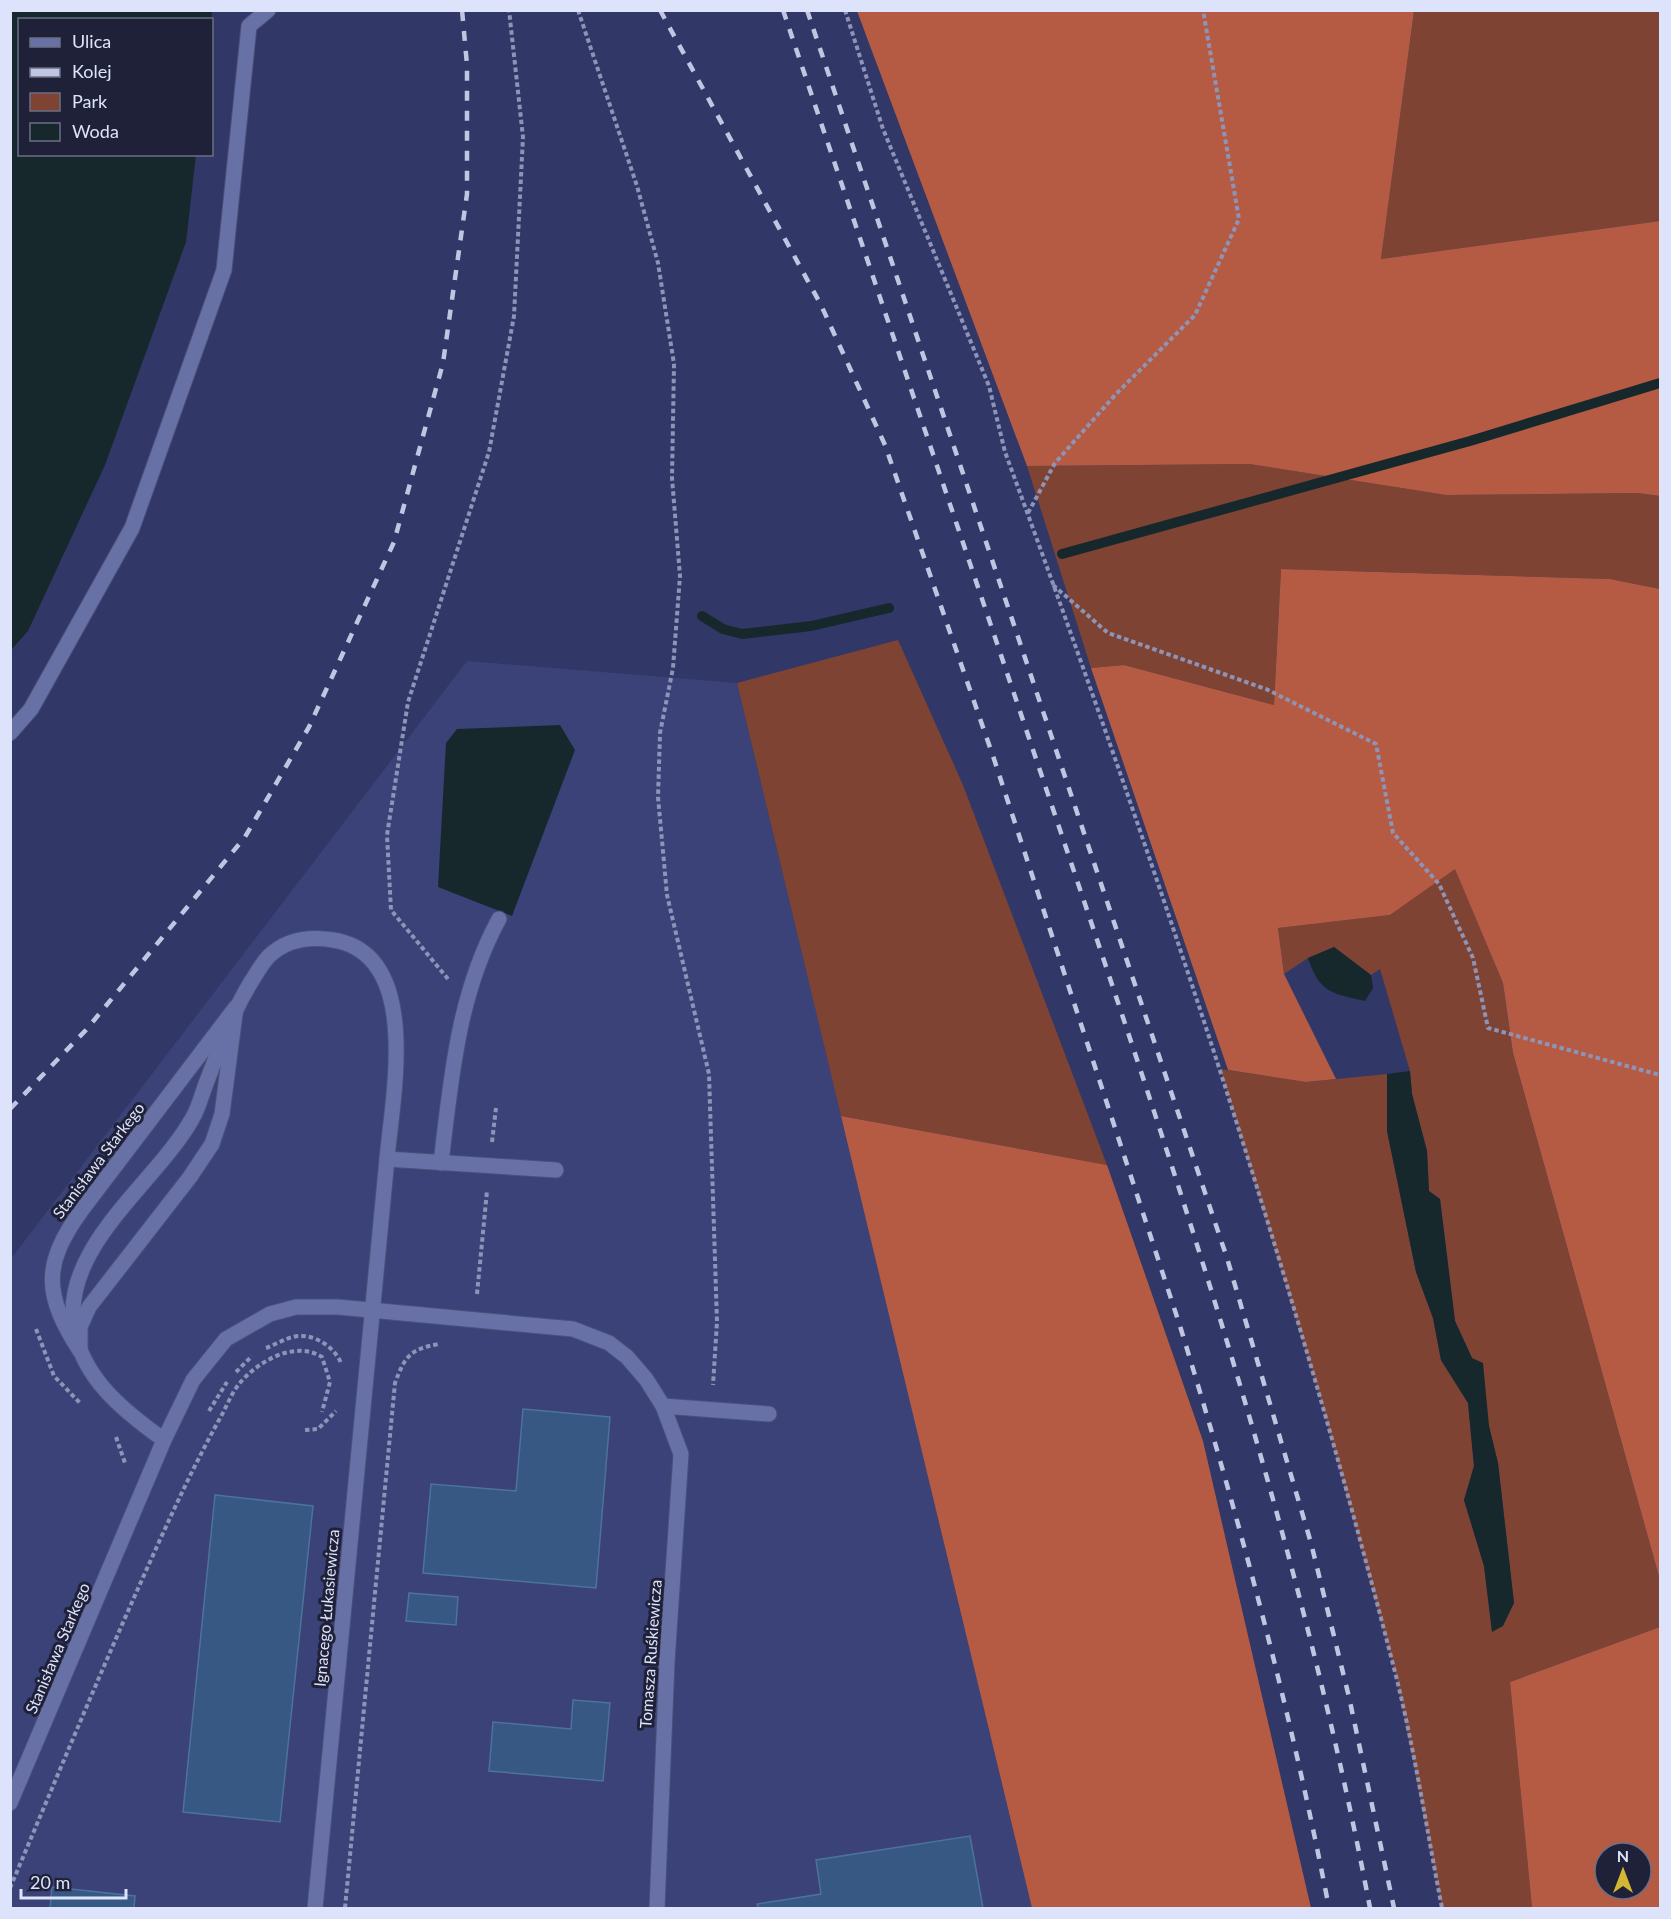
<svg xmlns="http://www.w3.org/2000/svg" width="1671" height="1919" viewBox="0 0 1671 1919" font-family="Lato,sans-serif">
  <rect width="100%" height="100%" fill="#313767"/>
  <polygon fill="#3a4278" points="467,661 737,683 1032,1908 11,1908 10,1260"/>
  <g fill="#7e4333">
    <polygon points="1414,11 1660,11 1660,221 1381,259"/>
    <polygon points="1249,464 1446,495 1638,493 1660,496 1660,589 1610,579 1281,569 1274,705 1124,665 1091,668 1027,466"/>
    <polygon points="898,640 963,785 1107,1165 841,1116 737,683"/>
    <polygon points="1455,868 1503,983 1513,1053 1660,1580 1660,1627 1510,1682 1532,1908 1442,1908 1397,1680 1320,1398 1220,1069 1306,1082 1387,1074 1387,1131 1416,1272 1433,1318 1441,1360 1468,1403 1474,1466 1464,1500 1484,1566 1492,1631 1514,1603 1498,1463 1472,1358 1455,1321 1440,1199 1429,1191 1427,1151 1412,1094 1410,1071 1380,969 1371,975 1334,947 1308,958 1284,974 1278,928 1390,915"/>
  </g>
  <g fill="#b65b43" fill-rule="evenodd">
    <polygon points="857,11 1414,11 1381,259 1660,221 1660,496 1638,493 1446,495 1249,464 1027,466"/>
    <polygon points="1281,569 1610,579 1660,589 1660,1580 1513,1053 1503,983 1455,869 1390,915 1278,928 1284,974 1336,1079 1306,1082 1228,1070 1091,668 1124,665 1274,705"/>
    <polygon points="841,1116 1107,1165 1203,1441 1311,1908 1032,1908"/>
    <path d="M1660 1627V1908H1532L1510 1682ZM1605 1853H1641V1889H1605Z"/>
  </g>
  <g fill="#17282d">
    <polygon points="11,10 212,11 211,20 20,20 20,154 196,155 186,242 105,465 28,631 11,650"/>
    <polygon points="560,725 575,750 512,916 438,887 446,743 457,729"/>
    <path d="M1334 947 1371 975 1373 988 1365 1001C1332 994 1319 992 1308 958Z"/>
    <polygon points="1410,1071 1412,1094 1427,1151 1429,1191 1440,1199 1455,1321 1472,1358 1483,1363 1489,1426 1498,1463 1514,1603 1503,1626 1492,1632 1484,1566 1464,1500 1474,1466 1468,1403 1441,1360 1433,1318 1416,1272 1387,1131 1387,1074"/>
  </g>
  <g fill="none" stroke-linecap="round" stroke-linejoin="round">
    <g stroke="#17282d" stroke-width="10">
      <polyline points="1062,554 1470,441 1660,383"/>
      <polyline points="702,616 723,629 742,634 811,626 889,608"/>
    </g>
  </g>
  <g fill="#365883" stroke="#4e719f" stroke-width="1.5">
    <polygon points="523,1409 610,1417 596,1588 423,1573 431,1484 516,1491"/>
    <polygon points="215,1495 313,1506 280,1822 183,1812"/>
    <polygon points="409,1593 458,1597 456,1625 406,1621"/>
    <polygon points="573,1700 610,1703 603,1781 489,1771 493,1722 571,1729"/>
    <polygon points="970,1836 983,1908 758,1908 757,1904 821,1894 816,1860"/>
    <polygon points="52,1887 135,1896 134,1908 50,1908"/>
  </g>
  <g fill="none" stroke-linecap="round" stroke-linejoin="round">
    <g stroke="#4c5078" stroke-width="17">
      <g id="minor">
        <polyline points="10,733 31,709 132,528 224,270 249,26 268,10"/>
        <path d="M236 1007 222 1114 212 1144 190 1177 89 1307 80 1327V1351C44 1295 42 1265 81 1211Z"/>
        <polyline points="387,1159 556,1170"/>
        <path d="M441 1163C451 1079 458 994 499 919"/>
        <polyline points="663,1406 769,1414"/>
        <path d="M164 1440C125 1412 81 1378 74 1326 62 1246 156 1183 192 1119 199 1108 202 1093 207 1081 220 1047 232 1013 251 982 257 973 262 963 269 956 287 939 309 936 333 940 423 954 392 1098 387 1159L315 1908"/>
        <polyline points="10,1803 164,1440 193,1380 226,1339 270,1314 296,1307 338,1307 573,1329 609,1343 627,1357 646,1379 663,1406 681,1454 667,1662 657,1908"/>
      </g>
    </g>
    <g stroke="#8e94b7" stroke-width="4" stroke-dasharray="4.5 3" stroke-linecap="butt">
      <polyline points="578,10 637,186 658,263 674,364 672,478 680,576 673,668 660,733 658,797 667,895 709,1074 717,1322 713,1385"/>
      <path d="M845 10 883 129 989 386 1005 452C1153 854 1290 1261 1396 1676 1415 1752 1427 1831 1442 1908"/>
      <polyline points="1028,513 1055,463 1116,394 1195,315 1239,219 1203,10"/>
      <polyline points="1053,585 1108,633 1266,689 1376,744 1393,833 1439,884 1473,958 1488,1028 1660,1075"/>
      <polyline points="448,979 391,910 387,835 408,702 489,452 514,316 523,137 509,10"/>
      <polyline points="492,1142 496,1108"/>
      <polyline points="477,1294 487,1191"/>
      <polyline points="36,1329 54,1376 80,1403"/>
      <path d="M266 1348C275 1345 284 1339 293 1337 312 1332 334 1346 341 1363"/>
      <polyline points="236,1372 252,1356"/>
      <polyline points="209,1411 227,1382"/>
      <polyline points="305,1430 318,1429 336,1411"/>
      <polyline points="116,1437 125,1463"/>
      <path d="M10 1888C59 1772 107 1656 159 1542 178 1500 197 1460 219 1420 226 1408 231 1394 239 1384 258 1361 295 1340 322 1357L330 1382 322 1412"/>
      <path d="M345 1908 395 1383C405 1356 410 1349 439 1344"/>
    </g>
    <use href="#minor" stroke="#6871a6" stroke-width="15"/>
    <g stroke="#c0c6e2" stroke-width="4.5" stroke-dasharray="10 10" stroke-linecap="butt">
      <path d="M660 10 821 305 885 445 994 759 1180 1326C1239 1518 1291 1711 1329 1908"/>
      <path d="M783 10C884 310 986 610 1087 910 1198 1240 1305 1566 1370 1908"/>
      <polyline points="807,10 1227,1258 1311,1543 1349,1697 1394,1908"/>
      <polyline points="10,1109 86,1030 245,837 309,727 394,542 443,363 467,194 467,65 462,10"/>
    </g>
  </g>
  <g text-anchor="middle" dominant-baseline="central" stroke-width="6" stroke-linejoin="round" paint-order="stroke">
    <g font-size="16" fill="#dde3fb" stroke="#1e2137">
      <text transform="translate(98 1160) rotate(-53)">Stanisława Starkego</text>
      <text transform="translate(326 1608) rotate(-85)">Ignacego Łukasiewicza</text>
      <text transform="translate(57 1648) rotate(-67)">Stanisława Starkego</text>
      <text transform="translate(650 1654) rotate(-86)">Tomasza Ruśkiewicza</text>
    </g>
  </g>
  <rect width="1671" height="1919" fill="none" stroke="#dde3fb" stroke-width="24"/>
  <rect x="18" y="18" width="195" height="138" fill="#1e2137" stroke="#6a6f85" stroke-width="1.5"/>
  <rect x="30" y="38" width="30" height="9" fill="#6871a6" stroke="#6a6f85" stroke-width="1.5"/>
  <text x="72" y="48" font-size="18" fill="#dde3fb">Ulica</text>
  <rect x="30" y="68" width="30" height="9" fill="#c0c6e2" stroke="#6a6f85" stroke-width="1.5"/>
  <text x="72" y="78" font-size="18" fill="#dde3fb">Kolej</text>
  <rect x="30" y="93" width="30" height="18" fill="#7e4333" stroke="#6a6f85" stroke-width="1.5"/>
  <text x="72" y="108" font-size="18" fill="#dde3fb">Park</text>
  <rect x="30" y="123" width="30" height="18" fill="#17282d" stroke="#6a6f85" stroke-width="1.5"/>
  <text x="72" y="138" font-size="18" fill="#dde3fb">Woda</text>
  <g transform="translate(1623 1871)"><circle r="28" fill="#1e2137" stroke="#6a6f85" stroke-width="1.5"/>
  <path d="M0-4.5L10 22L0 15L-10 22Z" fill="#d4b635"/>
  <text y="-9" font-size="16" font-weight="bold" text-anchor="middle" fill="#dde3fb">N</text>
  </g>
  <path d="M21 1889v9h105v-9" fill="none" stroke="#dde3fb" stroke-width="3"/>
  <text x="30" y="1889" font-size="18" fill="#dde3fb" stroke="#1e2137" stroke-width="4.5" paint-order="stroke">20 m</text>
</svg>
